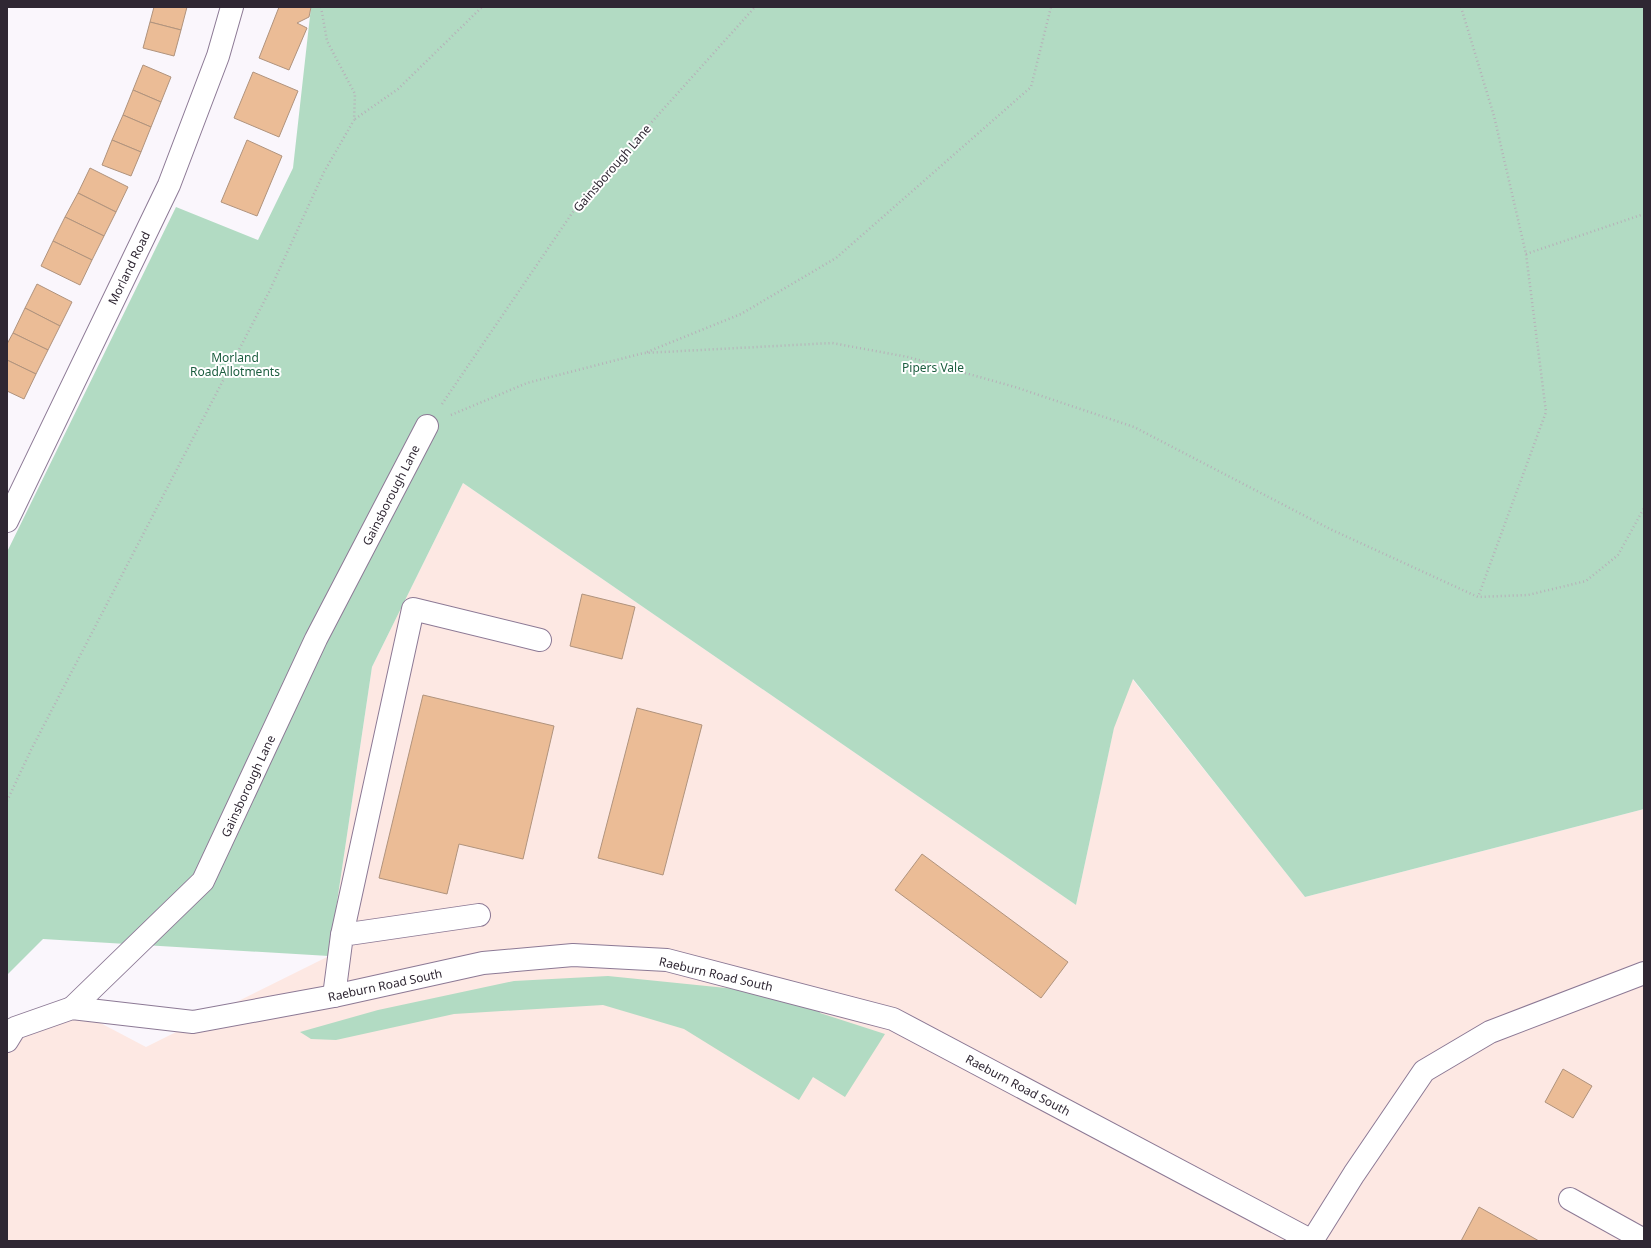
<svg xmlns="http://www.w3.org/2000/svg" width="1651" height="1248" viewBox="0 0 1651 1248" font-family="'Noto Sans',sans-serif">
  <rect width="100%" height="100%" fill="#faf6fc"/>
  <polygon fill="#fde8e3" points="463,483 1076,905 1126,671 1305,897 1644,809 1644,1241 7,1241 7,1041 72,1008 146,1047 329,956 372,667"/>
  <g fill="#b2dbc3">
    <polygon points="311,7 1644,7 1644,809 1305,897 1133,679 1114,728 1076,905 463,483 372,667 329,956 43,939 7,975 7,552 176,207 258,240 293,168"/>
    <polygon points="608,976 746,990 821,1008 820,1013 885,1034 845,1097 813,1077 799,1100 684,1029 603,1005 454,1014 336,1040 311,1039 300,1032 378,1010 514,981"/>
  </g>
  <g fill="#ebbc96" stroke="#b0937d">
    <polygon points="154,7 187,7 181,30 150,22"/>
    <polygon points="279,7 311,7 309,17 297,23 307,28 289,70 259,58"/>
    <polygon points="150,22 181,30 174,56 143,48"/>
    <polygon points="143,65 171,77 161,102 133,90"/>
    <polygon points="253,72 298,91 279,137 234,118"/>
    <polygon points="133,90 161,102 151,127 123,115"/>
    <polygon points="123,115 151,127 141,152 112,140"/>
    <polygon points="112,140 141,152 131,176 102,165"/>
    <polygon points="247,140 282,156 257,216 221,202"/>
    <polygon points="90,168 128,187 116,212 78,193"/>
    <polygon points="78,193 116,212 104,236 65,217"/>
    <polygon points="65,217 104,236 92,260 53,241"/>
    <polygon points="53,241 92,260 80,285 41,266"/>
    <polygon points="37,284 72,302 60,326 25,308"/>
    <polygon points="25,308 60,326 48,350 13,333"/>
    <polygon points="13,333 48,350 36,374 7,360 7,344"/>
    <polygon points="7,360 36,374 24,399 7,391"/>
    <polygon points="582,594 635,607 622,659 570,646"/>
    <polygon points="423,695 554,726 523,859 459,844 447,894 379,878"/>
    <polygon points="637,708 702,725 663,875 598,858"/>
    <polygon points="922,854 1068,962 1041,998 895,890"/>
    <polygon points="1563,1069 1592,1086 1573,1118 1545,1102"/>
    <polygon points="1479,1207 1539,1241 1461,1241"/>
  </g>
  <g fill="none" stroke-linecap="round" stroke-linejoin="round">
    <g stroke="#8c7995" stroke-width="24">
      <g id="minor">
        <polyline points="7,521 169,185 218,56 232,7"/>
        <polyline points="342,935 413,609 540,640"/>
        <polyline points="334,996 342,935 479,915"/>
        <polyline points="72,1008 203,881 316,639 427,426"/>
        <polyline points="7,1041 15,1028 72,1008 193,1022 334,996 483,963 573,955 667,960 893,1019 1312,1241"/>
        <polyline points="1570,1199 1644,1240"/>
        <polyline points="1312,1241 1354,1174 1424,1071 1490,1032 1644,973"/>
      </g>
    </g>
    <g stroke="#b6b0b8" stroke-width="2.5" stroke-dasharray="1 3" stroke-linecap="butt">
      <polyline points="1461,7 1494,116 1526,254 1546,412 1478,597"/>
      <polyline points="355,119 398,89 482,7"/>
      <polyline points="1526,254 1644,214"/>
      <polyline points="647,352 741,314 836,258 1031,87 1051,7"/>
      <polyline points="442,404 579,203 755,7"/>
      <polyline points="451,415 527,383 644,353 832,343 908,357 1015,387 1134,427 1330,529 1478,597 1528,595 1586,581 1618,555 1644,508"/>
      <polyline points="7,801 31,750 269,292 324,172 354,120 355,94 327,41 321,7"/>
    </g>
    <use href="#minor" stroke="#fff" stroke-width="22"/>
  </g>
  <g text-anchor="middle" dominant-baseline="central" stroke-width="4" stroke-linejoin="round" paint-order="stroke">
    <g font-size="12" fill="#2f2733" stroke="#fff">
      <text transform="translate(612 168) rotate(-49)">Gainsborough Lane</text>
      <text transform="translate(129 268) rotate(-64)">Morland Road</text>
      <text transform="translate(391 495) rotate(-63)">Gainsborough Lane</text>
      <text transform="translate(248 786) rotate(-65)">Gainsborough Lane</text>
      <text transform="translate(716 974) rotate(13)">Raeburn Road South</text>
      <text transform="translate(385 985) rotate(-12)">Raeburn Road South</text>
      <text transform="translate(1018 1085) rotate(28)">Raeburn Road South</text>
    </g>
    <g font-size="12" fill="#1d5e40" stroke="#fff">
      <text x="235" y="357">Morland<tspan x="235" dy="14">RoadAllotments</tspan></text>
      <text x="933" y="367">Pipers Vale</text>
    </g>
  </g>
  <rect width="1651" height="1248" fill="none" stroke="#2f2733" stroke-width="16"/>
</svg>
